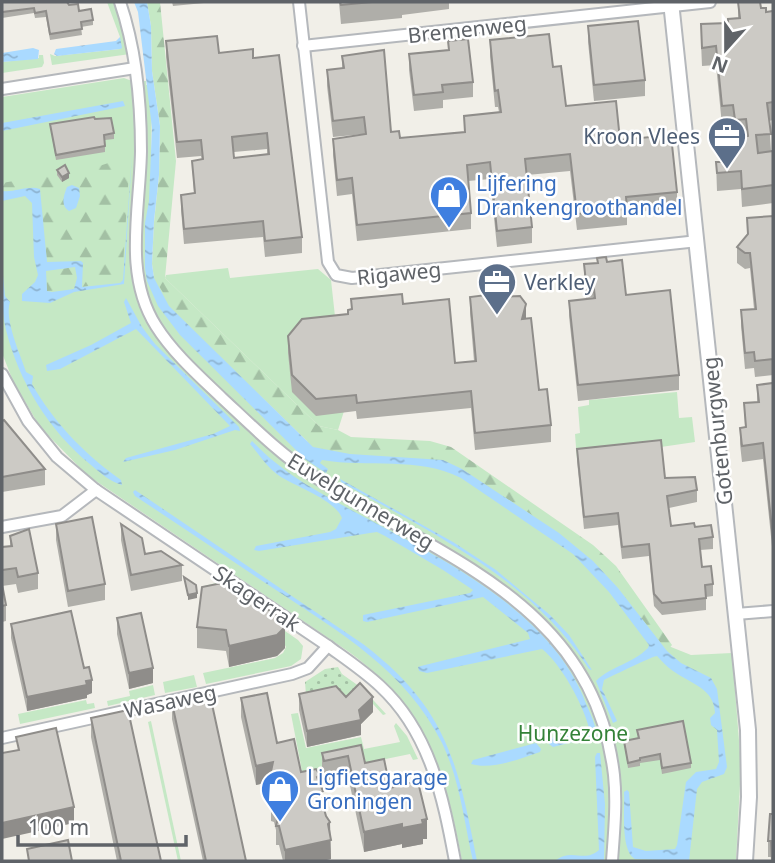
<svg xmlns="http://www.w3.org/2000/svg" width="775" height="863" viewBox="0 0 775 863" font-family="'Noto Sans',sans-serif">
  <defs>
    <pattern id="forest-firs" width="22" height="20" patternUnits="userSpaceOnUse" patternTransform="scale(1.75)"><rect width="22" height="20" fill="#c5e8c5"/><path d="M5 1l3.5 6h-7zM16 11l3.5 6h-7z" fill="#a3c0a4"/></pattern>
    <pattern id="garden-dots" width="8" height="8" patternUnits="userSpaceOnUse" patternTransform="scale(1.75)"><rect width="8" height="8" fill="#c5e8c5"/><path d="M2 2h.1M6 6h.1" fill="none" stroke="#a3c0a4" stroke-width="1.8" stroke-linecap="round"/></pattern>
    <pattern id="water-ripples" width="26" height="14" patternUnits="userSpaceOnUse" patternTransform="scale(1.75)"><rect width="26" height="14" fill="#aadaff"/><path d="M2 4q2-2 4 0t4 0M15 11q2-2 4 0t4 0" fill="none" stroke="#8eb4d2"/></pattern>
  </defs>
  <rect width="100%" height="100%" fill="#f1efe8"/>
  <g fill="#c5e8c5">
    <polygon points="107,2 116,2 130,54 52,65 50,54 55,56 120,49 120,37"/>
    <polygon points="39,55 43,55 44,63 42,67 2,73 2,62 39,58"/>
    <path d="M124 78 132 81H146V85L152 84 150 272 301 441 441 450 585 548 666 645 691 655 732 653 741 765 736 861H462C444 768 429 711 349 652L87 475 40 427 13 381 2 353V97Z"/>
    <polygon points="228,268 230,278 318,269 331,280 345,408 338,430 319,426 165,278 166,275"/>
    <polygon points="677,392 679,418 692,417 695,442 661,447 661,451 577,460 575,434 580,433 578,407 589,405 589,400"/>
    <polygon points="216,583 298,640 303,646 301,659 291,666 206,684 203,673 275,658 283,653 286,647 281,638 204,586"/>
    <polygon points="194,675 197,687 165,693 163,682"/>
    <polygon points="153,685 155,695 108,706 107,701 130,696 129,691"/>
    <polygon points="86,700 87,704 94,703 95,708 20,724 18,714"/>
    <polygon points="298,713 306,748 361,737 364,749 400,742 394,726 396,723 407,736 418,759 413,760 410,754 303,776 291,714"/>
    <polygon points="151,721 181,861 178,861 148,722"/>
  </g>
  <g fill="url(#forest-firs)">
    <polygon points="147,2 160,2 176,161 165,278 319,426 338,430 351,437 430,441 451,447 593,545 616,566 672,645 667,651 618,588 593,561 559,533 462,469 417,457 350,454 313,447 177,315 154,278 152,264 154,222 159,175 160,126 152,71 151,26"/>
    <path d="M130 156 122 281 82 287 83 263 81 261 47 262 40 189C28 185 14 193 2 191V183L96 167Z"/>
    <polygon points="75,267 77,278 74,289 47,291 46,271"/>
  </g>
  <polygon fill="url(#garden-dots)" points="338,667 342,674 363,689 386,714 383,715 373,704 344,706 306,695 305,682 325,669"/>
  <g fill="url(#water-ripples)" fill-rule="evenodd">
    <path d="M134 2H147L151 26 152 71 160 126 159 175 154 221 152 264 154 278 169 306 313 447 350 454 443 460 462 469 559 533 593 561 618 588 667 651 681 663 711 678 717 689 727 767 724 774 702 782 697 789 689 861 635 859C620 850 625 809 624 792L627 790 629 792 633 847 646 851 675 849 677 845 686 782 696 772 716 769 719 762 717 730 711 725 710 718 715 713C714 688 691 684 673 671 667 667 662 661 657 656 653 656 612 676 604 680L602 689 617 721 613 723 596 681C611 666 632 664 648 648L649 645 609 592 573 554 461 478C418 456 368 468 322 460L320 463 328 469 326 473 305 459 180 335 158 306 147 281 145 268V223L149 201 152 128 138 12Z"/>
    <polygon points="120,37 122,48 120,49 57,56 54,54 56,49 116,41"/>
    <polygon points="33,48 39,50 38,59 2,62 2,53"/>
    <polygon points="123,101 125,106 2,131 2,123"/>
    <path d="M132 154 124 284 74 292 50 303 22 301V294L35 282 38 275 34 257 32 203 25 196 2 201V191C14 193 28 185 40 189L47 262 81 261 83 263 82 287 120 283 123 280ZM75 267 77 278 74 289 52 292 47 291 46 271Z"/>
    <path d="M72 185 79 188 80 196 76 208 69 211C60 205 64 195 67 187Z"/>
    <path d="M2 265 5 296 10 302C4 319 20 354 26 372L33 376 32 384 36 391C59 428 86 455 121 480L122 485C111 482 100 473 91 465 49 431 19 382 6 330 1 309 2 287 2 265Z"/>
    <polygon points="126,298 142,327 155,344 239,427 240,431 235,430 175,450 123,462 126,458 213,434 230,426 136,329 60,369 47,371 46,365 91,345 131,323 124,302"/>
    <path d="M252 441C281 472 316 491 353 511 434 555 545 606 583 696 587 708 597 724 596 736L553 747 549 744 551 738 586 732 589 728C583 704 561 664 542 649L427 673 419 671 418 667 421 666 530 639 528 633 483 597 367 622 363 621V615L470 593 473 590 443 570 385 536 377 532 370 533 259 551 254 550 256 546 330 532 336 529 342 518C335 500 297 487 281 477 267 468 260 455 250 444Z"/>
    <path d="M340 479 453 542 496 570 550 615 569 635 592 670 589 669C532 579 431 533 341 482Z"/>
    <path d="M135 490 363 644C447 708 458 763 477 861H473C464 822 460 780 442 743 406 671 341 633 276 590 229 559 182 527 135 496L133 492Z"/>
    <path d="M536 743 541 749 540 752C520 759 492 770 471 764L473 760Z"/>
    <path d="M597 753H600L605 804 604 861H553C557 860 560 857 564 856 576 852 587 861 599 850L595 757Z"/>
  </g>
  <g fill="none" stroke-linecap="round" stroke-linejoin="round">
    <g stroke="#b5b8bc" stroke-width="14">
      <g id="minor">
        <path d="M120 2C136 49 141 101 141 151 140 210 123 274 156 326 173 353 199 376 222 398 251 425 279 453 312 475 438 558 593 600 614 775 617 803 614 833 612 861"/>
        <polyline points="299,2 328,262 336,275 352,278 698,241"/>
        <polyline points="303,46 710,2"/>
        <polyline points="2,89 135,68"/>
        <path d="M2 374 28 421 57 457 96 490 328 646C346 659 364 671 380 686 430 732 443 797 455 861"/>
        <polyline points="2,527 62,516 96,490"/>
        <polyline points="736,614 773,611"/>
        <polyline points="2,738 292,674 308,668 328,646"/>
      </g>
    </g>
    <g stroke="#b5b8bc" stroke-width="18">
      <polyline id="tertiary" points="671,2 748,730 749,797 745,861"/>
    </g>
    <use href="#minor" stroke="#fff" stroke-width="10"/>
    <use href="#tertiary" stroke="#fff" stroke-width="14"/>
  </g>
  <g fill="#afaea9" fill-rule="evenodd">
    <polygon points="2,2 69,5 93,20 93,25 81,27 82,35 50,40 46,17 35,18 34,13 2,18"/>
    <polygon points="172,2 214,2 173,6"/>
    <polygon points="339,2 449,2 449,9 402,15 402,18 341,24"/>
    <polygon points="738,2 761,8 766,12 773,11 773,120 769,121 771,151 773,151 772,125 773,125 773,203 742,207 741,189 717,191 716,162 721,162 721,144 740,142 740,138 735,139 733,124 722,125 716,65 702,66 701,42 701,24 728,23 738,18"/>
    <polygon points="588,26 645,80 645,96 594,101 588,42"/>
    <polygon points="490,40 553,67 566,106 620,140 677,192 677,208 627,213 627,225 577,230 570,171 527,175 532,227 532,243 497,247 490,179 468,181 471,213 471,229 357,241 352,194 337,196 333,155 333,139 364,135 364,134 333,137 327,86 327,70 342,69 342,56 391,132 400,138 464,132 464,116 499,112 498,107 495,107 490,56"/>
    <path d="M166 41 219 53 253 58 302 237V253L265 257 263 237 184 244 181 210V195L194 193 192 161 202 160 201 156 177 158 166 57ZM267 149V154L234 158V152Z"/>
    <polygon points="448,41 473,82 473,97 443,100 443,108 414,111 409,70 409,54 448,50"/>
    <polygon points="95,119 114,133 114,139 105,140 105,152 56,160 50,124"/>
    <polygon points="57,170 69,178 62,182 57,175"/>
    <polygon points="773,216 773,375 755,377 754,368 745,369 741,326 741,310 754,309 750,268 745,269 737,263 737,247 747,235 747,218"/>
    <polygon points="597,258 607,262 626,295 679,375 679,390 578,401 569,316 569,301 593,298 593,297 586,298 584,280 584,264 597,263"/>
    <polygon points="470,297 495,297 526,319 539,390 551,425 551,442 475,450 471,408 357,419 356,411 316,416 292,392 288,353 288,336 348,314 351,310 351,299 403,304 455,363 474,361 470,313"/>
    <polygon points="773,383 773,556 763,459 742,462 740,444 740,428 745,427 744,403 757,402 757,385"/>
    <polygon points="2,421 45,469 45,485 2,492"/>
    <polygon points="577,449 665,478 697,490 697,502 669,508 671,526 695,527 713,537 713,549 700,550 702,567 713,584 713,596 706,597 706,610 662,615 654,606 649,556 622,559 618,525 584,529 577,461"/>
    <polygon points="56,524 105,584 105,600 68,607 56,540"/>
    <polygon points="121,524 145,554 182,565 182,581 131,591 121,540"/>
    <polygon points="10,536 38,573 38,589 18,593 16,584 2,586 6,605 6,621 2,622 2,547 10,546"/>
    <polygon points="202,587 285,648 277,656 229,667 226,651 197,648 197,627"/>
    <polygon points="117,618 153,683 129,689 117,634"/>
    <polygon points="11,624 84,668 92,693 87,695 87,698 27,711 11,638"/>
    <polygon points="299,694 346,697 373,712 361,724 361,735 307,747 299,710"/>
    <polygon points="241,698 301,772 320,783 330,837 331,859 322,861 283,861 279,845 276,845 276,830 274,822 271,821 271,806 268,805 269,782 256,785 241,717"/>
    <polygon points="172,703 246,861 203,861 172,719"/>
    <polygon points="91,718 161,861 117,861 91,737"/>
    <polygon points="637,730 691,763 691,768 662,774 660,760 640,763 640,766 628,768 624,741 638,738"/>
    <polygon points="361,745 365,763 390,788 427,839 423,839 423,844 402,848 402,844 364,852 348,776 324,781 322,773 322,753"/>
    <polygon points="773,814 773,861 771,861 771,857 768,857 768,841"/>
  </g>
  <g fill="#8f8d8a">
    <polygon points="69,173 69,178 62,182 62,177"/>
    <polygon points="526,304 526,320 522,319"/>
    <polygon points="197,593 197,598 188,600 188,595"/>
    <polygon points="285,627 285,648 277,656 229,667 229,646"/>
    <polygon points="153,668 153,683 129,689 129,673"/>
    <polygon points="92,680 92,693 87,695 87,698 27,711 27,697"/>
    <polygon points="373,697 373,712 361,724 361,735 307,747 307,731 359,710"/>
    <polygon points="273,762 273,781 256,785 256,766"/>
    <polygon points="74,807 74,823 2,839 2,823"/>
    <polygon points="427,819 427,839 423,839 423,844 402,848 402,828"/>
    <polygon points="330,822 331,859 322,861 285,861 285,850"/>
    <polygon points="402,824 402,844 364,852 364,832"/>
  </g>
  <g fill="#cccac5" stroke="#8f8d8a" stroke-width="2" fill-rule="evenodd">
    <polygon points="2,2 67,2 69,5 78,4 79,11 91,9 93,20 81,22 82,29 50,34 46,11 35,13 34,8 2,12"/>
    <polygon points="340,2 372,2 341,5"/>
    <polygon points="738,2 760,2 761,8 766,8 766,12 773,11 773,102 767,103 771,134 756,135 758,153 773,151 773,185 742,189 741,171 717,173 716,162 723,162 721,144 741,142 740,137 748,136 746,119 735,120 733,105 722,106 716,46 702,48 701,24 728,23 728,19 740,18"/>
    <polygon points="638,21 645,80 594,85 588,26"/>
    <polygon points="549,34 553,67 561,66 566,106 616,101 620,140 671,135 677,192 626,197 627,209 577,214 570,154 525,159 532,227 497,231 490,162 467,165 471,213 357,225 352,178 337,180 333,139 366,134 364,117 333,121 327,70 344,68 342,56 384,50 391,132 399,131 400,138 465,132 464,116 501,112 498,90 495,91 490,40"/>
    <path d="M217 36 219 53 253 49V58L279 55 302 237 265 241 263 221 184 229 181 195 195 193 192 161 203 159 201 140 177 142 166 41ZM267 133 269 154 234 158 232 137Z"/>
    <polygon points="468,39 473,82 442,85 443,92 414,95 409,54 449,50 448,41"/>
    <polygon points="94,117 95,119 111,118 114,133 104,135 105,146 56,155 50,124"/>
    <polygon points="65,165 69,173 62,177 57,170"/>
    <polygon points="773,216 773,359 755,361 754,352 745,353 741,310 756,309 750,253 745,253 737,247 748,234 747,218"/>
    <polygon points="606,257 607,262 622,260 626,295 670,290 679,375 578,385 569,301 595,298 593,281 586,282 584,264 598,263 597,258"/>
    <polygon points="402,294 403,304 449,299 455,363 476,361 470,297 494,294 495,297 520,296 526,304 522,319 531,318 539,390 547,389 551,425 475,433 471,391 357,403 356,395 316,399 292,375 288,336 302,319 348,314 348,310 352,309 351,299"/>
    <polygon points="773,383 773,540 763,443 742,446 740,428 746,427 744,403 759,402 757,385"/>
    <polygon points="4,420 45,469 2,477 2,421"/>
    <polygon points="661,440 665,478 695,477 697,490 667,496 671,526 694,523 695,527 711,525 713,537 699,539 702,567 711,566 713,584 705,585 706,598 662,603 654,594 649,544 622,547 618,513 584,517 577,449"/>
    <polygon points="92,517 105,584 68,591 56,524"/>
    <polygon points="121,524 142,538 145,554 161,551 182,565 131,575"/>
    <polygon points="29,529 38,573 18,577 16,568 2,570 2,547 12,546 10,536"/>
    <polygon points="184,577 196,585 197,593 188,595"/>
    <polygon points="227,582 282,619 285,627 277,635 229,646 226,630 197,627 202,587"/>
    <polygon points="2,584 6,605 2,606"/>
    <polygon points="71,611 84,668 89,667 92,680 86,681 87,685 27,697 11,624"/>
    <polygon points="141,613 153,668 129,673 117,618"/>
    <polygon points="360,683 373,697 359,710 361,720 307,731 299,694 336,686 346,697"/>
    <polygon points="267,693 277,743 294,739 301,772 316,769 320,775 317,777 323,791 321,793 327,807 324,809 326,816 330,822 328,824 331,840 285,850 279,826 276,826 278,818 274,803 271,802 271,787 268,786 273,762 256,766 241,698"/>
    <polygon points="210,695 246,861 206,861 172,703"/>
    <polygon points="128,710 161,861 121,861 91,718"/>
    <polygon points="683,721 691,763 662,768 660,754 640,758 640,760 628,763 624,741 639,738 637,730"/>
    <polygon points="56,728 74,807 2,823 2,753 19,750 16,737"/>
    <polygon points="361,745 365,763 384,759 390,788 414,782 415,786 419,786 427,819 422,820 423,824 402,828 402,824 364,832 348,756 324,761 322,753"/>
    <polygon points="770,814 773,814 773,860 772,860 771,841 768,841"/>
    <polygon points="68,840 72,861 29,861 27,849"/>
  </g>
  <defs>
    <g id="office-pin" transform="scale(2.0125)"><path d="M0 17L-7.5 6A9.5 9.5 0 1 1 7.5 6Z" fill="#5c6f8a" stroke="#fff"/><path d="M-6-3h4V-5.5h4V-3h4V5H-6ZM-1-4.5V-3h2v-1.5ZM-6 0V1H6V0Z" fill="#fff"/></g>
    <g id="shop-pin" transform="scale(2.0125)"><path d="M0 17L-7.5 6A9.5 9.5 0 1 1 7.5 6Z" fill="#3f7fe0" stroke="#fff"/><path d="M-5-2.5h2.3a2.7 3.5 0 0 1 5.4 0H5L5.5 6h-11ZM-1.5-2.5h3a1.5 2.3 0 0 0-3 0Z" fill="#fff"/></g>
  </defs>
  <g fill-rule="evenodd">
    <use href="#office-pin" x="727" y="136"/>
    <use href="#shop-pin" x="449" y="195"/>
    <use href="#office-pin" x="497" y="282"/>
    <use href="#shop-pin" x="280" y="789"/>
  </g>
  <g text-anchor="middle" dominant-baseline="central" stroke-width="5" stroke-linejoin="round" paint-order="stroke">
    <g font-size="21" fill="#5f6368" stroke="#fff">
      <text transform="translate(467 29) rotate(-6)">Bremenweg</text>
      <text transform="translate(399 273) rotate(-6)">Rigaweg</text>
      <text transform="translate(717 431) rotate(-96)">Gotenburgweg</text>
      <text transform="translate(361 501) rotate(31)">Euvelgunnerweg</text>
      <text transform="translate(257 598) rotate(34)">Skagerrak</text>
      <text transform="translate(170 701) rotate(-12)">Wasaweg</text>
    </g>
    <g font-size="21" fill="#4e5e75" stroke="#fff" text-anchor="end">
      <text x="700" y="136">Kroon Vlees</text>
      <text x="524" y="282" text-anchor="start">Verkley</text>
    </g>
    <g font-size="21" fill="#366cbe" stroke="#fff" text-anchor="start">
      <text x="476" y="183">Lijfering<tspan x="476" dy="24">Drankengroothandel</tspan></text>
      <text x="307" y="777">Ligfietsgarage<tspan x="307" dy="24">Groningen</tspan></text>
    </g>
    <g font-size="21" fill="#348238" stroke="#fff">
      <text x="573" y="733">Hunzezone</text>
    </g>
  </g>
  <rect width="775" height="863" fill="none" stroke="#5f6368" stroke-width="7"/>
  <g transform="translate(726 49) rotate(201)" stroke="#ffffff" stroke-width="5" paint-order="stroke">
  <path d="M0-5L12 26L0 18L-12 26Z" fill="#5f6368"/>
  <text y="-10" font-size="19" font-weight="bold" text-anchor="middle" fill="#5f6368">N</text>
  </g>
  <path d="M18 835v10h168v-10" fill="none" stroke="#5f6368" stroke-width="3.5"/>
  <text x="28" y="835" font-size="21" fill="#5f6368" stroke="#ffffff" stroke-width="5" paint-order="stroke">100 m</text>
</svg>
